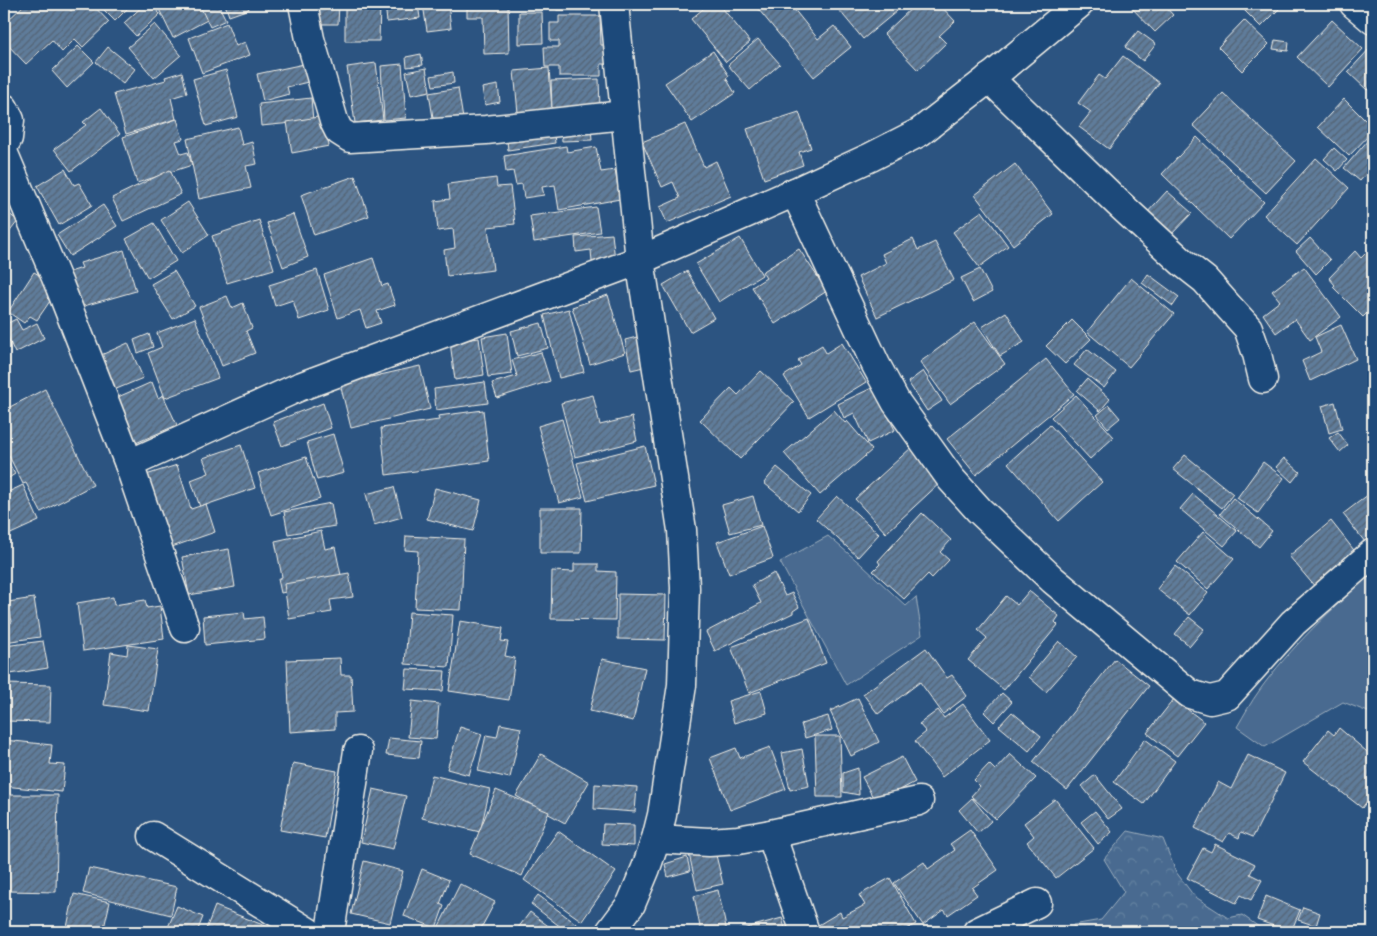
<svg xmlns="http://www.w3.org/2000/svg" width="1377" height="936" viewBox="0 0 1377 936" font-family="'Architects Daughter',sans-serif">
  <defs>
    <pattern id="forest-crowns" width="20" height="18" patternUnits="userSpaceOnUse" patternTransform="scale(1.25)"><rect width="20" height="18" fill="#496b90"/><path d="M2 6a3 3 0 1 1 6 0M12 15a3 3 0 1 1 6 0" fill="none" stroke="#6481a0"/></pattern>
    <pattern id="building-hatch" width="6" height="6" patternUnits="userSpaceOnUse" patternTransform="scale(1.25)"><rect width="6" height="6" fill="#5e7b9a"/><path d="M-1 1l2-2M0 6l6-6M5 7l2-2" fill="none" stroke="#556474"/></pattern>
  </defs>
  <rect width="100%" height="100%" fill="#2c5481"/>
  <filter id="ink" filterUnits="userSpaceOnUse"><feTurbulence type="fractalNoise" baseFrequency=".02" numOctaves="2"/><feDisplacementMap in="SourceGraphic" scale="10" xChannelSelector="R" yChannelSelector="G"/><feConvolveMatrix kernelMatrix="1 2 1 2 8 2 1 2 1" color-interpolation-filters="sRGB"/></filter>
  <g filter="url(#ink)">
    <g fill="#496b90" stroke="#9eaebc">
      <polygon points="828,536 862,565 906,606 916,597 922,635 846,685 780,562"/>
      <path d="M1373 573V714L1343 702 1265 747 1237 727C1244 715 1251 702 1259 691 1289 649 1334 606 1373 573Z"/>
    </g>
    <polygon fill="url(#forest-crowns)" stroke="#9eaebc" points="1128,831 1163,839 1176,872 1194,896 1228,918 1242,915 1266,932 1074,932 1073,925 1101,920 1124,892 1104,859"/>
    <g fill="url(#building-hatch)" stroke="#f4f1e8">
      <polygon points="25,4 64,4 71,11 79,4 92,4 109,22 83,47 75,39 62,52 52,40 26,64 4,41 4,24"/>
      <polygon points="110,4 124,4 128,8 115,21 104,10"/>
      <polygon points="145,4 151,4 160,14 136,36 124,23"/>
      <polygon points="160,4 203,4 211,18 173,38 157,5"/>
      <polygon points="199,4 218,4 226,20 210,27"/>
      <polygon points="225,4 247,4 249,9 229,16"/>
      <polygon points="310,4 339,4 338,24 311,24"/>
      <polygon points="385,4 418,4 420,18 387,22"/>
      <polygon points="423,4 448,4 451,28 427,31"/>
      <polygon points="467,4 508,4 509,53 484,54 483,17 467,17"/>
      <rect x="557" y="4" width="41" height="6"/>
      <polygon points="709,4 719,4 750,42 726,62 691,19"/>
      <polygon points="754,4 798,4 793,8 818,39 834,26 851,47 814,77"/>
      <polygon points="834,4 891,4 897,11 863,39"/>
      <polygon points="916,4 939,4 955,21 939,36 946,43 918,70 884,34"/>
      <polygon points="1128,4 1163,4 1173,15 1155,32"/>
      <polygon points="1238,4 1284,4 1261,27"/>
      <polygon points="345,5 380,5 379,41 345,41"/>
      <polygon points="519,12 542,12 543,43 519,44"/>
      <polygon points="559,16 600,16 601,45 609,45 609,64 601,64 601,76 559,76 559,67 545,67 544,47 559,47 559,41 550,41 550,23 559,23"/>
      <polygon points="1244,20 1269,44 1242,71 1218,47"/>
      <polygon points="1332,20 1363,49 1328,87 1297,57"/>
      <polygon points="227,23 236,46 245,42 250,55 202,73 189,38"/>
      <polygon points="155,24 181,55 154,78 128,47"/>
      <polygon points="1138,31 1156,44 1143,61 1125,47"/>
      <polygon points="758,39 780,64 750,90 728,65"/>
      <polygon points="1275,40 1289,42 1288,51 1273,49"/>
      <polygon points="1373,45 1373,83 1367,90 1348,72"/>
      <polygon points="78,46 94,62 67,88 52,71"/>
      <polygon points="108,47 135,69 123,84 96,62"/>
      <polygon points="713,51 729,76 726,78 735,93 692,122 665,83"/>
      <polygon points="421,54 423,65 407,67 406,57"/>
      <polygon points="1123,56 1159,83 1109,149 1079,127 1091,112 1078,103 1099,75 1105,79"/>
      <polygon points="376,63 383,120 355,123 347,67"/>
      <polygon points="304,64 308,82 287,87 289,94 263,101 257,74"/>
      <polygon points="402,64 406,118 384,120 381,66"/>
      <polygon points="426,68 430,91 411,95 406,72"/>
      <polygon points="549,68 552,110 518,113 514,71"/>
      <polygon points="226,70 238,117 206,126 193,79"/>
      <polygon points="182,72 187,93 171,98 176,119 126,134 114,94 166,80 165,77"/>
      <polygon points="453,72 454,83 433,86 431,76"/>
      <polygon points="599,79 600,108 552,110 551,81"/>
      <polygon points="498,85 500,102 485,105 482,88"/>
      <polygon points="458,88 463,119 434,124 429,93"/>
      <polygon points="1223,93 1296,161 1266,193 1193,125"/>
      <polygon points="311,98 313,121 261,126 259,104"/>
      <polygon points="1344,99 1373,128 1373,131 1349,156 1318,127"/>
      <polygon points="101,108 120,134 71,171 54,149 86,125 83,122"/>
      <polygon points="799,112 811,148 799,152 803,165 764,179 747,129"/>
      <polygon points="324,116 329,146 292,153 287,122"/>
      <polygon points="177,119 183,139 176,141 181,154 188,152 192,165 137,183 123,137"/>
      <polygon points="685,124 704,167 716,161 731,196 667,223 660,207 680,198 673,182 662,187 642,142"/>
      <polygon points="553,125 555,143 508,150 506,131"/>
      <polygon points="238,127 242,145 252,142 257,164 246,166 251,188 199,199 187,139"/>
      <polygon points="591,127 592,140 562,141 561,128"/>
      <polygon points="1197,137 1264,202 1229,239 1162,174"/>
      <polygon points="1369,139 1373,142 1373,166 1360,181 1344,168"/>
      <polygon points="566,146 567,152 596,147 601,172 615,170 620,199 559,210 555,185 542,187 544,195 524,198 522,184 516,185 513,171 506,172 504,156"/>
      <polygon points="1334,148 1347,160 1337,171 1324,159"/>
      <polygon points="1316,158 1349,188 1297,245 1264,215"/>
      <polygon points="1015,164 1053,214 1013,245 975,195"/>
      <polygon points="65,169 74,185 79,183 92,205 59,225 37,186"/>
      <polygon points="170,170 181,194 123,221 112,198"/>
      <polygon points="355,176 369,216 314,235 301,195"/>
      <polygon points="496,178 497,187 510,186 515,224 488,227 493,270 447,276 444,250 455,248 453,229 438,231 435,201 450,199 448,184"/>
      <polygon points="1167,191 1192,213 1169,237 1145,215"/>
      <polygon points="188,202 209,235 182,253 161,220"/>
      <polygon points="103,205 117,226 70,256 57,235"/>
      <polygon points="596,207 600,232 534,242 530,216"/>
      <polygon points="982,211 1008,246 979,267 953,232"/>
      <polygon points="7,212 18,221 4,239 4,216"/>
      <polygon points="293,214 308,257 283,267 267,223"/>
      <polygon points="259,220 274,269 227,283 212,236"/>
      <polygon points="154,223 176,261 148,278 126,239"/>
      <polygon points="612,234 615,260 592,262 591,250 576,252 575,237"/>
      <polygon points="740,238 762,275 719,302 696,264"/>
      <polygon points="1310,238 1330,260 1316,274 1296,251"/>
      <polygon points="913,239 918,250 935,242 954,280 877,317 858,277 886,263 882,254"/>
      <polygon points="1373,246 1373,307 1363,317 1333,287 1335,285 1329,278 1355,251 1361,258"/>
      <polygon points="799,249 827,291 775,324 752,287 766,278 762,272"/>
      <polygon points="124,250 136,291 77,308 67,273 82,268 80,263"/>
      <polygon points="373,258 382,286 388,284 395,305 377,311 381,323 366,328 360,310 338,318 324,275"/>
      <polygon points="1304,267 1341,317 1310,340 1295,319 1276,333 1263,314 1280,301 1272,291"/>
      <polygon points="980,269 992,292 973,302 961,278"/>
      <polygon points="317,270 329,310 299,320 293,300 275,306 269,285"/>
      <polygon points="174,271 195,306 173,319 151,284"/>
      <polygon points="687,271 714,318 690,332 663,285"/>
      <polygon points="34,272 56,285 47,298 50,301 37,320 30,316 24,323 8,312"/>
      <polygon points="1148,274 1179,297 1173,306 1142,283"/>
      <polygon points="1131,278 1174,314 1129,367 1087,332"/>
      <polygon points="608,295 625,353 590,364 572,307"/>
      <polygon points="227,296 232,308 243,303 252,328 246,331 255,353 222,366 199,307"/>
      <polygon points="569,309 584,372 559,378 544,315"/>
      <polygon points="1006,312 1024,342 1000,356 982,327"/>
      <polygon points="195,318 218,378 165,398 148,353 162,347 157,333"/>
      <polygon points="16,319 22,330 37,323 44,338 15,353 4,329 4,325"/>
      <polygon points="1072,320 1091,339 1065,364 1046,346"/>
      <polygon points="975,322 1005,364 950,404 920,362"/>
      <polygon points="541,323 548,348 517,356 511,331"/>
      <polygon points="1341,325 1356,359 1310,381 1302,361 1321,352 1315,337"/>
      <polygon points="507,333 512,374 488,377 482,337"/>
      <polygon points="149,334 153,347 138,353 134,340"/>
      <polygon points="641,336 648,366 631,370 625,340"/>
      <polygon points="479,338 484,375 455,380 450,342"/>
      <polygon points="128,343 143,378 114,390 99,356"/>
      <polygon points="842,343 866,382 809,417 784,376 801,365 798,360 822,345 826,353"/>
      <polygon points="1087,349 1116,372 1104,388 1074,365"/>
      <polygon points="541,352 550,381 497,398 492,383 517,376 512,360"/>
      <polygon points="1046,359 1074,394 976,475 947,439"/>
      <polygon points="420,366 430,409 351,428 340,384"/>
      <polygon points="761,371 794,402 740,459 700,420 731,388 738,395"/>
      <polygon points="923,371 942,401 927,411 908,382"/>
      <polygon points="1087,379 1110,399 1100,411 1077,391"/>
      <polygon points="152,382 158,398 163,395 177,425 129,446 109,401"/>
      <polygon points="485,382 488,403 436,410 434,389"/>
      <polygon points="874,387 895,430 868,443 854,413 844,418 838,404"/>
      <polygon points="45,389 93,485 41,512 26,483 23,484 4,446 4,410"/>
      <polygon points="593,395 600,425 632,417 637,441 575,457 561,403"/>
      <polygon points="1076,395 1114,437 1090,459 1051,417"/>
      <polygon points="1335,402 1342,429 1329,433 1322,406"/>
      <polygon points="323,403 331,428 282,446 273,422"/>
      <polygon points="1109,405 1120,418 1108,428 1097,415"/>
      <polygon points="483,410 489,461 386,475 381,428 439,420 438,416"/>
      <polygon points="834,410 845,423 847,421 872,450 820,495 784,453"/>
      <polygon points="562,419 583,497 559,503 538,426"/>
      <polygon points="1050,425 1102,482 1059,521 1008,463"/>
      <polygon points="1338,432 1348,445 1340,452 1329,438"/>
      <polygon points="333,434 344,473 317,480 307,442"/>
      <polygon points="241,445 255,488 200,507 191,480 209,473 203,458"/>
      <polygon points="645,446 654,485 587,501 577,463"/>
      <polygon points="912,447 942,481 886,533 855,499"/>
      <polygon points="4,455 15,474 4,481"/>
      <polygon points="1185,455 1233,494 1222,508 1173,469"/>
      <polygon points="306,457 320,499 271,515 258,473"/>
      <polygon points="1284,458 1300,472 1292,482 1276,467"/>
      <polygon points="1263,462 1284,478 1258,513 1237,498"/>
      <polygon points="177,465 191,509 206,504 215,532 166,549 143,476"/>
      <polygon points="777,467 811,495 798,511 764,483"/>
      <polygon points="23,485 39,521 4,537 4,494"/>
      <polygon points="394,487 402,517 374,525 366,494"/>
      <polygon points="435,488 481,500 473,531 427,519"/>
      <polygon points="1373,491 1373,544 1369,547 1343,514"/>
      <polygon points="1193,494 1237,531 1224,546 1180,509"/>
      <polygon points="753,496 761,525 730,533 722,505"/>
      <polygon points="837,496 879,534 858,557 816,519"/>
      <polygon points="1233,498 1272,531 1259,547 1220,514"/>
      <polygon points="331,503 335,526 288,534 284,512"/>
      <polygon points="540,508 582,508 581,553 540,553"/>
      <polygon points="922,513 951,540 940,552 949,560 932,578 928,574 904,599 873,571 880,564 878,561"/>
      <polygon points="1331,521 1357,554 1316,588 1289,556"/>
      <polygon points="762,526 773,558 729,574 717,542"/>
      <polygon points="321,531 325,549 335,547 342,580 281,593 278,579 282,577 275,541"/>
      <polygon points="1203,532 1234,559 1208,589 1177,562"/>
      <polygon points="406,536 464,539 461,610 415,608 418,551 405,550"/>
      <polygon points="229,549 235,587 189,595 182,557"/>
      <polygon points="574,564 598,564 598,571 616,572 615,620 551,619 552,571 574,572"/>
      <polygon points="1175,566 1208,593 1190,615 1157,589"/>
      <polygon points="349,573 353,597 330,600 332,612 289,619 284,584"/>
      <polygon points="774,573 785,596 792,593 799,607 793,611 793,613 715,651 706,632 761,603 752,585"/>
      <polygon points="1029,591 1059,616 1055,622 1058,625 1004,690 968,660 987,638 978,630 1006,596 1017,605"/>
      <polygon points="618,594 666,595 665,640 618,639"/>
      <polygon points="113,597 114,605 145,600 147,608 160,606 164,639 83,651 77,603"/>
      <polygon points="34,598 40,637 4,642 4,624 12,622 8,602"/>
      <polygon points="244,612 245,619 263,617 265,639 205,645 203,616"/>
      <polygon points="409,612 453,615 449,667 405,664"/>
      <polygon points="1189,617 1204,629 1190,646 1175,634"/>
      <polygon points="809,618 826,663 749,693 731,647"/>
      <polygon points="460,621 503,628 501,641 508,642 505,656 515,658 509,700 449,691"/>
      <polygon points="43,641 48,668 4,675 4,646"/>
      <polygon points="1059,641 1077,657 1046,692 1029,677"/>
      <polygon points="128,645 158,649 149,711 104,705 111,652 127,655"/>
      <polygon points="926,648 947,678 952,675 967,696 943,714 920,682 878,714 863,694"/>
      <polygon points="340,658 341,675 351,675 353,712 335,713 335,729 290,732 287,660"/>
      <polygon points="602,659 645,668 633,721 590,711"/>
      <polygon points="1115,659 1149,686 1067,790 1033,762"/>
      <polygon points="407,669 445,671 443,691 405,689"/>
      <polygon points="4,684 51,685 50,722 4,721"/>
      <polygon points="761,691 767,713 734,723 728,701"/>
      <polygon points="1002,693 1012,702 994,722 984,712"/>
      <polygon points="858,698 879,742 851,756 830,711"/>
      <polygon points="1174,699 1204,722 1177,756 1147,733"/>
      <polygon points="412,701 439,704 436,739 408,737"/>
      <polygon points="963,704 990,740 942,777 915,741 926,732 919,724 938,710 944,718"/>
      <polygon points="1012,712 1041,736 1029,751 999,726"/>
      <polygon points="828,716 832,730 805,738 801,724"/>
      <polygon points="500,724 521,728 510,778 478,771 486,735 497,737"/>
      <polygon points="460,727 482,734 469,775 447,769"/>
      <polygon points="1339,728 1373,757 1370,763 1373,765 1373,793 1362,808 1303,762 1328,730 1334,735"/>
      <polygon points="815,736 840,736 842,797 817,797"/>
      <polygon points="389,738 421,741 419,758 386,755"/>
      <polygon points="1145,739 1175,761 1144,804 1114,782"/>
      <polygon points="4,740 52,745 50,764 65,765 62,792 4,786"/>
      <polygon points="770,747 786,789 730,810 710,758 736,748 740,758"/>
      <polygon points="802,749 809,786 790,790 782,753"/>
      <polygon points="541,754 589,782 565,823 516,796"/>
      <polygon points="1010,754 1036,778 996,819 971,796 980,786 974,780 989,764 995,770"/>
      <polygon points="1248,755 1285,773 1253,837 1241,832 1239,838 1229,833 1223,842 1195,828 1218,782 1231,789"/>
      <polygon points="902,757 915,782 876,803 862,777"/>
      <polygon points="293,763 337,771 325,838 280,830"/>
      <polygon points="858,768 859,795 843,792 843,773"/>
      <polygon points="432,775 490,789 480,832 422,818"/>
      <polygon points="1095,775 1122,809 1108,819 1082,786"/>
      <polygon points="595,784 637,787 635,812 594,809"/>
      <polygon points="373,789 406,796 393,849 361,842"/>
      <polygon points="496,790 549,812 522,876 470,854"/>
      <polygon points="4,795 58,795 56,892 8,891 10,825 4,825"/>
      <polygon points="972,798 991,821 978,833 959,810"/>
      <polygon points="1055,799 1094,848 1056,878 1027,842 1034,836 1024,823"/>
      <polygon points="1095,811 1112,832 1098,844 1081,822"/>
      <polygon points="603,824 634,825 634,846 602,844"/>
      <polygon points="970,830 998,870 972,888 977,895 948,915 944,910 923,925 894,883 924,862 928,869 955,850 950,844"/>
      <polygon points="558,831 616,872 582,921 524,880"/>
      <polygon points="1215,844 1255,864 1250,874 1262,880 1251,900 1241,895 1236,903 1187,878 1203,848 1211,852"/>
      <polygon points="714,847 723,884 697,890 689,854"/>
      <polygon points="687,857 690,871 668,877 665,864"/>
      <polygon points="364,861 403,871 390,923 351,914"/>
      <polygon points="89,868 177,887 171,915 83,893"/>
      <polygon points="422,869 449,880 440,904 444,906 436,928 404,916"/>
      <polygon points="890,878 916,924 901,932 818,932 815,927 840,912 842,917 865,905 859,895"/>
      <polygon points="460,884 495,902 479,932 436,932"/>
      <polygon points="718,890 727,932 701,932 694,896"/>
      <polygon points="74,894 110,902 103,932 66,932"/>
      <polygon points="538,895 579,926 574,932 567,932 531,904"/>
      <polygon points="1266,896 1300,910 1291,932 1257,920"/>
      <polygon points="177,906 203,917 197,932 166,932"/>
      <polygon points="215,906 268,927 266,932 205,932"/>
      <polygon points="1303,907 1320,913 1316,926 1298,920"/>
      <polygon points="530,912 556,932 515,932"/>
      <polygon points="782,918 786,932 740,932 739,930"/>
    </g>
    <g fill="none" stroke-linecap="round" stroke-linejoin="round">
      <g stroke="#f4f1e8" stroke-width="31">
        <g id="minor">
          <polyline points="303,4 310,39 334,121 339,131 350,138 486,130 624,115"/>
          <polyline points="1354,4 1373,20"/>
          <polyline points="989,78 1118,203 1182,262 1205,280 1227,305 1248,328 1257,354 1263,379"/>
          <polyline points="4,108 10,120 8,138 4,145"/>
          <polyline points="4,154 60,287 129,464 185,628"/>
          <polyline points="795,192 876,365 896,402 951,479 979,510 1053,580 1190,694 1210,700 1227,696 1293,623 1373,553"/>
          <polyline points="129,464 299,387 640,260 795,192 871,157 920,132 996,73 1079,4"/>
          <polyline points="771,834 805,932"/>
          <polyline points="153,836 308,932"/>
          <polyline points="656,839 709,842 738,840 771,834 919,801"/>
          <polyline points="330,932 358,751"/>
          <polyline points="610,932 631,904 646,868 656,839 662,815 682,685 685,588 682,530 640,260 614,4"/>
          <polyline points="977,932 1037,903"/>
        </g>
      </g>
      <use href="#minor" stroke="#1f4a7a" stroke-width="28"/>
    </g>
  </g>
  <rect width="1377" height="936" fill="none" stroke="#1f4a7a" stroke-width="20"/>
  <rect x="10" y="10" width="1357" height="916" fill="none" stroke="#f4f1e8" stroke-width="2" filter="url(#ink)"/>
</svg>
